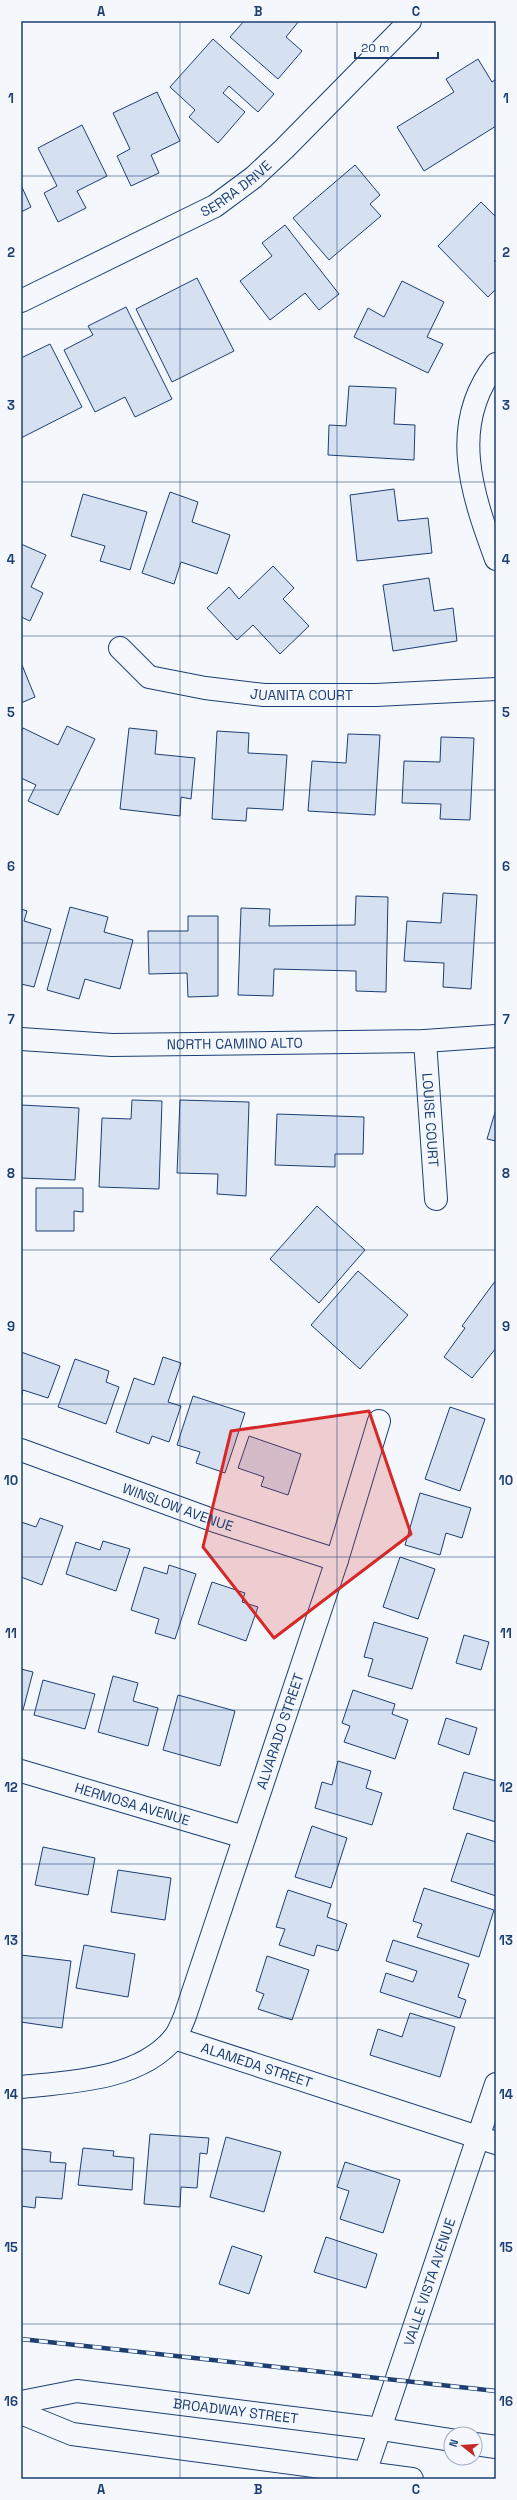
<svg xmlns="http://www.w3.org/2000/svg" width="517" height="2500" viewBox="0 0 517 2500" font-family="'Space Grotesk',sans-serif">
  <rect width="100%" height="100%" fill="#f4f7fb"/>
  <g fill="#d5e0f0" stroke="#1d3f73">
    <polygon points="244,21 299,21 286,37 302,51 278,79 230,37"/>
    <polygon points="213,39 274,94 258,112 229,86 223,93 245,112 218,143 189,117 195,110 170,87"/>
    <polygon points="478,59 492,82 496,79 496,126 424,171 397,127 454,92 446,79"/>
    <polygon points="157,92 180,141 151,155 159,173 131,186 117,156 130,149 113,113"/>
    <polygon points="82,125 107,176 77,191 86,208 58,222 44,193 57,186 38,148"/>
    <polygon points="355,165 380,195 370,204 381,216 329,260 293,218"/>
    <polygon points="21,185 31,207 21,212"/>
    <polygon points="481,202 496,217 496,259 494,261 496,263 496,289 488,297 438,246"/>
    <polygon points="285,225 339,294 319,310 305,293 270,320 240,281 272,256 262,243"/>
    <polygon points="197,278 234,351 172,382 136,309"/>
    <polygon points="402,281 444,302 427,337 443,344 428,373 354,337 368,308 384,317"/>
    <polygon points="126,307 172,399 135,417 125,397 95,412 64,350 93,335 88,326"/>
    <polygon points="50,344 82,407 21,438 21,358"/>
    <polygon points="349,386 396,388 394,424 415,425 414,460 328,455 329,425 346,426"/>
    <polygon points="394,489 398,521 428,518 432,553 357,561 350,495"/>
    <polygon points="170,492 198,502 192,522 230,535 217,574 181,562 174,584 142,573"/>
    <polygon points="83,494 147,512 130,570 100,561 105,546 71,536"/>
    <polygon points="21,544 46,555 31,587 43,593 30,621 21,617"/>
    <polygon points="273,566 294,588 283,599 309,626 280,654 253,625 237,640 207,608 229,587 239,599"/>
    <polygon points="429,578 434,611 453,608 457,641 393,651 383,585"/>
    <polygon points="22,665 35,697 21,703 21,666"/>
    <polygon points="67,726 95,739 58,815 28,801 36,785 21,778 21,733 23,728 58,745"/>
    <polygon points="129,728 157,731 155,754 195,758 191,799 181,797 180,816 120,809"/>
    <polygon points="217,731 249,733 248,753 287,755 283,810 247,808 246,821 212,819"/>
    <polygon points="348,734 380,735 375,815 308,811 312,761 346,763"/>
    <polygon points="441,737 474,738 470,820 440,819 441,804 402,803 404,761 440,762"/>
    <polygon points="443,893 477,895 471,989 443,987 444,963 404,961 407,921 441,923"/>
    <polygon points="356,896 388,897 386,992 356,991 356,971 274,969 273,996 238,995 241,908 270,909 269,926 355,925"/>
    <polygon points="70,907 108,917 104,932 133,940 120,989 85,979 79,999 47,990"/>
    <polygon points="21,909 27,911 24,921 51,929 34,987 21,984"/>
    <polygon points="188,916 218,916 218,996 188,997 187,973 149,974 148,931 188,931"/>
    <polygon points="132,1100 162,1101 159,1189 99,1187 102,1118 131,1119"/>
    <polygon points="180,1100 249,1102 246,1196 217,1194 218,1174 177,1173"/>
    <polygon points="21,1105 79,1108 75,1180 21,1178"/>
    <polygon points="496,1109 496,1141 487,1139"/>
    <polygon points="277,1114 364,1117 363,1154 335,1154 335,1167 275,1165"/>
    <polygon points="36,1188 83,1188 83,1212 74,1211 74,1231 36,1231"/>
    <polygon points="317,1206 365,1250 319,1303 270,1259"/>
    <polygon points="358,1271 408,1315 360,1369 311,1325"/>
    <polygon points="496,1280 496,1348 472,1378 444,1357 465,1328 462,1326"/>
    <polygon points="21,1352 60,1366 48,1398 23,1390 21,1398"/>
    <polygon points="163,1357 181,1363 168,1402 181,1406 169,1442 152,1436 149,1444 116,1432 134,1378 154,1385"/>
    <polygon points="75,1359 109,1371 106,1382 119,1387 106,1424 58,1407"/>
    <polygon points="193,1396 245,1413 225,1473 196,1463 200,1452 177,1445"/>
    <polygon points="450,1407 485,1419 460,1491 425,1479"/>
    <polygon points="249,1436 301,1454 288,1495 261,1486 264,1477 238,1468"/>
    <polygon points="420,1493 471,1508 462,1538 446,1533 440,1555 405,1545"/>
    <polygon points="40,1518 63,1526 42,1585 21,1577 21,1522 36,1527"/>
    <polygon points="103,1541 130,1549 116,1591 66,1574 76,1542 100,1550"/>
    <polygon points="400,1557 435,1569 418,1619 383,1607"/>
    <polygon points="169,1565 196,1574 175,1639 155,1633 159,1619 131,1610 144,1567 167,1574"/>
    <polygon points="212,1582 245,1593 242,1602 258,1607 246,1641 198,1624"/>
    <polygon points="374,1622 428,1638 412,1689 368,1676 373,1659 364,1657"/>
    <polygon points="464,1635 489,1642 481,1670 456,1663"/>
    <polygon points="21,1669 33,1672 23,1710 21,1710"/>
    <polygon points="113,1676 138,1683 133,1701 158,1708 148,1746 98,1732"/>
    <polygon points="43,1680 95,1694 85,1729 34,1715"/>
    <polygon points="353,1690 395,1704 392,1714 408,1720 395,1759 344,1742 350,1726 342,1723"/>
    <polygon points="178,1695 235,1711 220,1766 163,1750"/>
    <polygon points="446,1718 477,1728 469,1755 438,1744"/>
    <polygon points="338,1761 371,1771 366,1788 382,1793 372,1825 315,1808 322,1782 332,1785"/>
    <polygon points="464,1772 496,1781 496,1822 453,1809"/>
    <polygon points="312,1826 347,1838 331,1888 295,1877"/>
    <polygon points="467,1833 496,1842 496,1896 451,1881"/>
    <polygon points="43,1847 95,1858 88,1895 35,1885"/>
    <polygon points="118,1870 171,1878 165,1920 111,1912"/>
    <polygon points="424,1888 494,1910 479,1957 417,1937 422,1924 413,1921"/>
    <polygon points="288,1890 331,1904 327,1917 347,1924 338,1951 317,1945 314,1956 279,1945 285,1929 276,1927"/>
    <polygon points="393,1940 469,1964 458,1997 466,2000 460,2018 380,1992 386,1973 413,1982 417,1971 386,1961"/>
    <polygon points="84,1945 135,1954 128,1997 76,1988"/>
    <polygon points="21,1955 71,1961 62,2028 21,2022"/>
    <polygon points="267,1956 309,1970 292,2020 258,2009 264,1994 256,1991"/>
    <polygon points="410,2013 455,2027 440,2077 370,2055 378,2029 402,2037"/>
    <polygon points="150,2134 209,2138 207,2154 200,2153 197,2188 181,2187 180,2207 144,2204"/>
    <polygon points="226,2137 281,2152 264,2212 210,2197"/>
    <polygon points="83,2148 114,2151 113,2156 134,2158 132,2190 78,2185"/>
    <polygon points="21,2149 51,2152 50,2162 66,2163 62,2199 36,2197 35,2208 21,2206"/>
    <polygon points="345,2162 400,2180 383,2233 340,2219 349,2191 337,2187"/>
    <polygon points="326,2237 377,2254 366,2288 314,2272"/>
    <polygon points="232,2246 262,2256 249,2294 219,2284"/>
  </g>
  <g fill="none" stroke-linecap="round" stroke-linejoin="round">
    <g stroke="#1d3f73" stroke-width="24">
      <g id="minor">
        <path id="s1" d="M21 301 215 206 254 177 284 149 410 21"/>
        <path d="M496 364C448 425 472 494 496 559"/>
        <path id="s2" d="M120 648 149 677 205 688 264 695H376L496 689"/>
        <path id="s3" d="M425 1041 436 1199"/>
        <path id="s4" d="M21 1450 215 1521 337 1560"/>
        <path id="s5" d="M21 1771 244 1837"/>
        <path id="s6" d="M174 2038 496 2143"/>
        <path id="s7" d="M21 2087C70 2082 140 2080 174 2038 179 2032 182 2023 185 2016L337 1560 379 1421"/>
      </g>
    </g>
    <g stroke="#1d3f73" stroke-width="24">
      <g id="tertiary">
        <path id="s8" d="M21 1039 112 1045 425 1041 496 1036"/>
        <path id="s9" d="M363 2479 496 2084"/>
      </g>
    </g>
    <g stroke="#1d3f73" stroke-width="24">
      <g id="secondary">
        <path id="s10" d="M21 2402 77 2391 381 2429 451 2440"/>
        <polyline points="21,2413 72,2434 412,2479"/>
        <polyline points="475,2444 496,2447"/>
      </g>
    </g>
    <use href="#minor" stroke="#f4f7fb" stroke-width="22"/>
    <use href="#tertiary" stroke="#f4f7fb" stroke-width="22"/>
    <use href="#secondary" stroke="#f4f7fb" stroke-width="22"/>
    <g stroke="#1d3f73" stroke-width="4.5">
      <polyline id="rail" points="21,2339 496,2391"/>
    </g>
    <use href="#rail" stroke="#f4f7fb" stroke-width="3" stroke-dasharray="9" stroke-linecap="butt"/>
  </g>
  <path fill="#d62828" fill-opacity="0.2" stroke="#d62828" stroke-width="3" stroke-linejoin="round" d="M369 1411 411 1534 274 1638 203 1547 231 1431Z"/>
  <path fill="none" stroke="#1d3f73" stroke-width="1" stroke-opacity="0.55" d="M180 21V2479M337 21V2479M21 176H496M21 329H496M21 482H496M21 636H496M21 790H496M21 943H496M21 1096H496M21 1250H496M21 1404H496M21 1557H496M21 1710H496M21 1864H496M21 2018H496M21 2171H496M21 2324H496"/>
  <g text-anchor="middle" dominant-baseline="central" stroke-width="3" stroke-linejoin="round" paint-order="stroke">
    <g font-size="14" fill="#1d3f73" stroke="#f4f7fb">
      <text stroke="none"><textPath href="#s1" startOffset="243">SERRA DRIVE</textPath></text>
      <text stroke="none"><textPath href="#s2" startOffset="195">JUANITA COURT</textPath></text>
      <text stroke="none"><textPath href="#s8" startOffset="214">NORTH CAMINO ALTO</textPath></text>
      <text stroke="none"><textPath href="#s3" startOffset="79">LOUISE COURT</textPath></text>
      <text stroke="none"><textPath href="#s4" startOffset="167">WINSLOW AVENUE</textPath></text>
      <text stroke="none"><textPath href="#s7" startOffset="490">ALVARADO STREET</textPath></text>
      <text stroke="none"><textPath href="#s5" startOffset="116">HERMOSA AVENUE</textPath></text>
      <text stroke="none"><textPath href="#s6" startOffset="87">ALAMEDA STREET</textPath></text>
      <text stroke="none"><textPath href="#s9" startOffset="208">VALLE VISTA AVENUE</textPath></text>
      <text stroke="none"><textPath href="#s10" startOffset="217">BROADWAY STREET</textPath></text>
    </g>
  </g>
  <rect width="517" height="2500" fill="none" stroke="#f4f7fb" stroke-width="44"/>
  <g transform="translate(463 2446) rotate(287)"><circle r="19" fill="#f4f7fb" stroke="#9eadc5"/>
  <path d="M0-3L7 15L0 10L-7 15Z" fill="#c62828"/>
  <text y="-6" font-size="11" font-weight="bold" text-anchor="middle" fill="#1d3f73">N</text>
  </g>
  <path d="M355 52v6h83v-6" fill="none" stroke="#1d3f73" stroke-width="2"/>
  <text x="361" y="52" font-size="12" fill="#1d3f73" stroke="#f4f7fb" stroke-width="3" paint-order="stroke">20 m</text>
  <rect x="22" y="22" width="473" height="2456" fill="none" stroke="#1d3f73" stroke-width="1.5"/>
  <g font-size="13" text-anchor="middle" font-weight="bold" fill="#1d3f73">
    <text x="101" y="16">A</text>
    <text x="258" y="16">B</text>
    <text x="416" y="16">C</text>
    <text x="11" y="103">1</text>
    <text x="506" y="103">1</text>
    <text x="11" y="257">2</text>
    <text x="506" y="257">2</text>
    <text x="11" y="410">3</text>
    <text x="506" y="410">3</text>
    <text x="11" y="564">4</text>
    <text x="506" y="564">4</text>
    <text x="11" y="717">5</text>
    <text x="506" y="717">5</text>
    <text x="11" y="871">6</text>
    <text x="506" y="871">6</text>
    <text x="11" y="1024">7</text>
    <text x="506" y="1024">7</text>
    <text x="11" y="1178">8</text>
    <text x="506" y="1178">8</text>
    <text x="11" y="1331">9</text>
    <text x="506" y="1331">9</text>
    <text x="11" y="1485">10</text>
    <text x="506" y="1485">10</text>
    <text x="11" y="1638">11</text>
    <text x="506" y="1638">11</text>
    <text x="11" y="1792">12</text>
    <text x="506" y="1792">12</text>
    <text x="11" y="1945">13</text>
    <text x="506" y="1945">13</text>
    <text x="11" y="2099">14</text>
    <text x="506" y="2099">14</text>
    <text x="11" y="2252">15</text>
    <text x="506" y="2252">15</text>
    <text x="11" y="2406">16</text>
    <text x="506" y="2406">16</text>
    <text x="101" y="2494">A</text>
    <text x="258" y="2494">B</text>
    <text x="416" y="2494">C</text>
  </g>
</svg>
